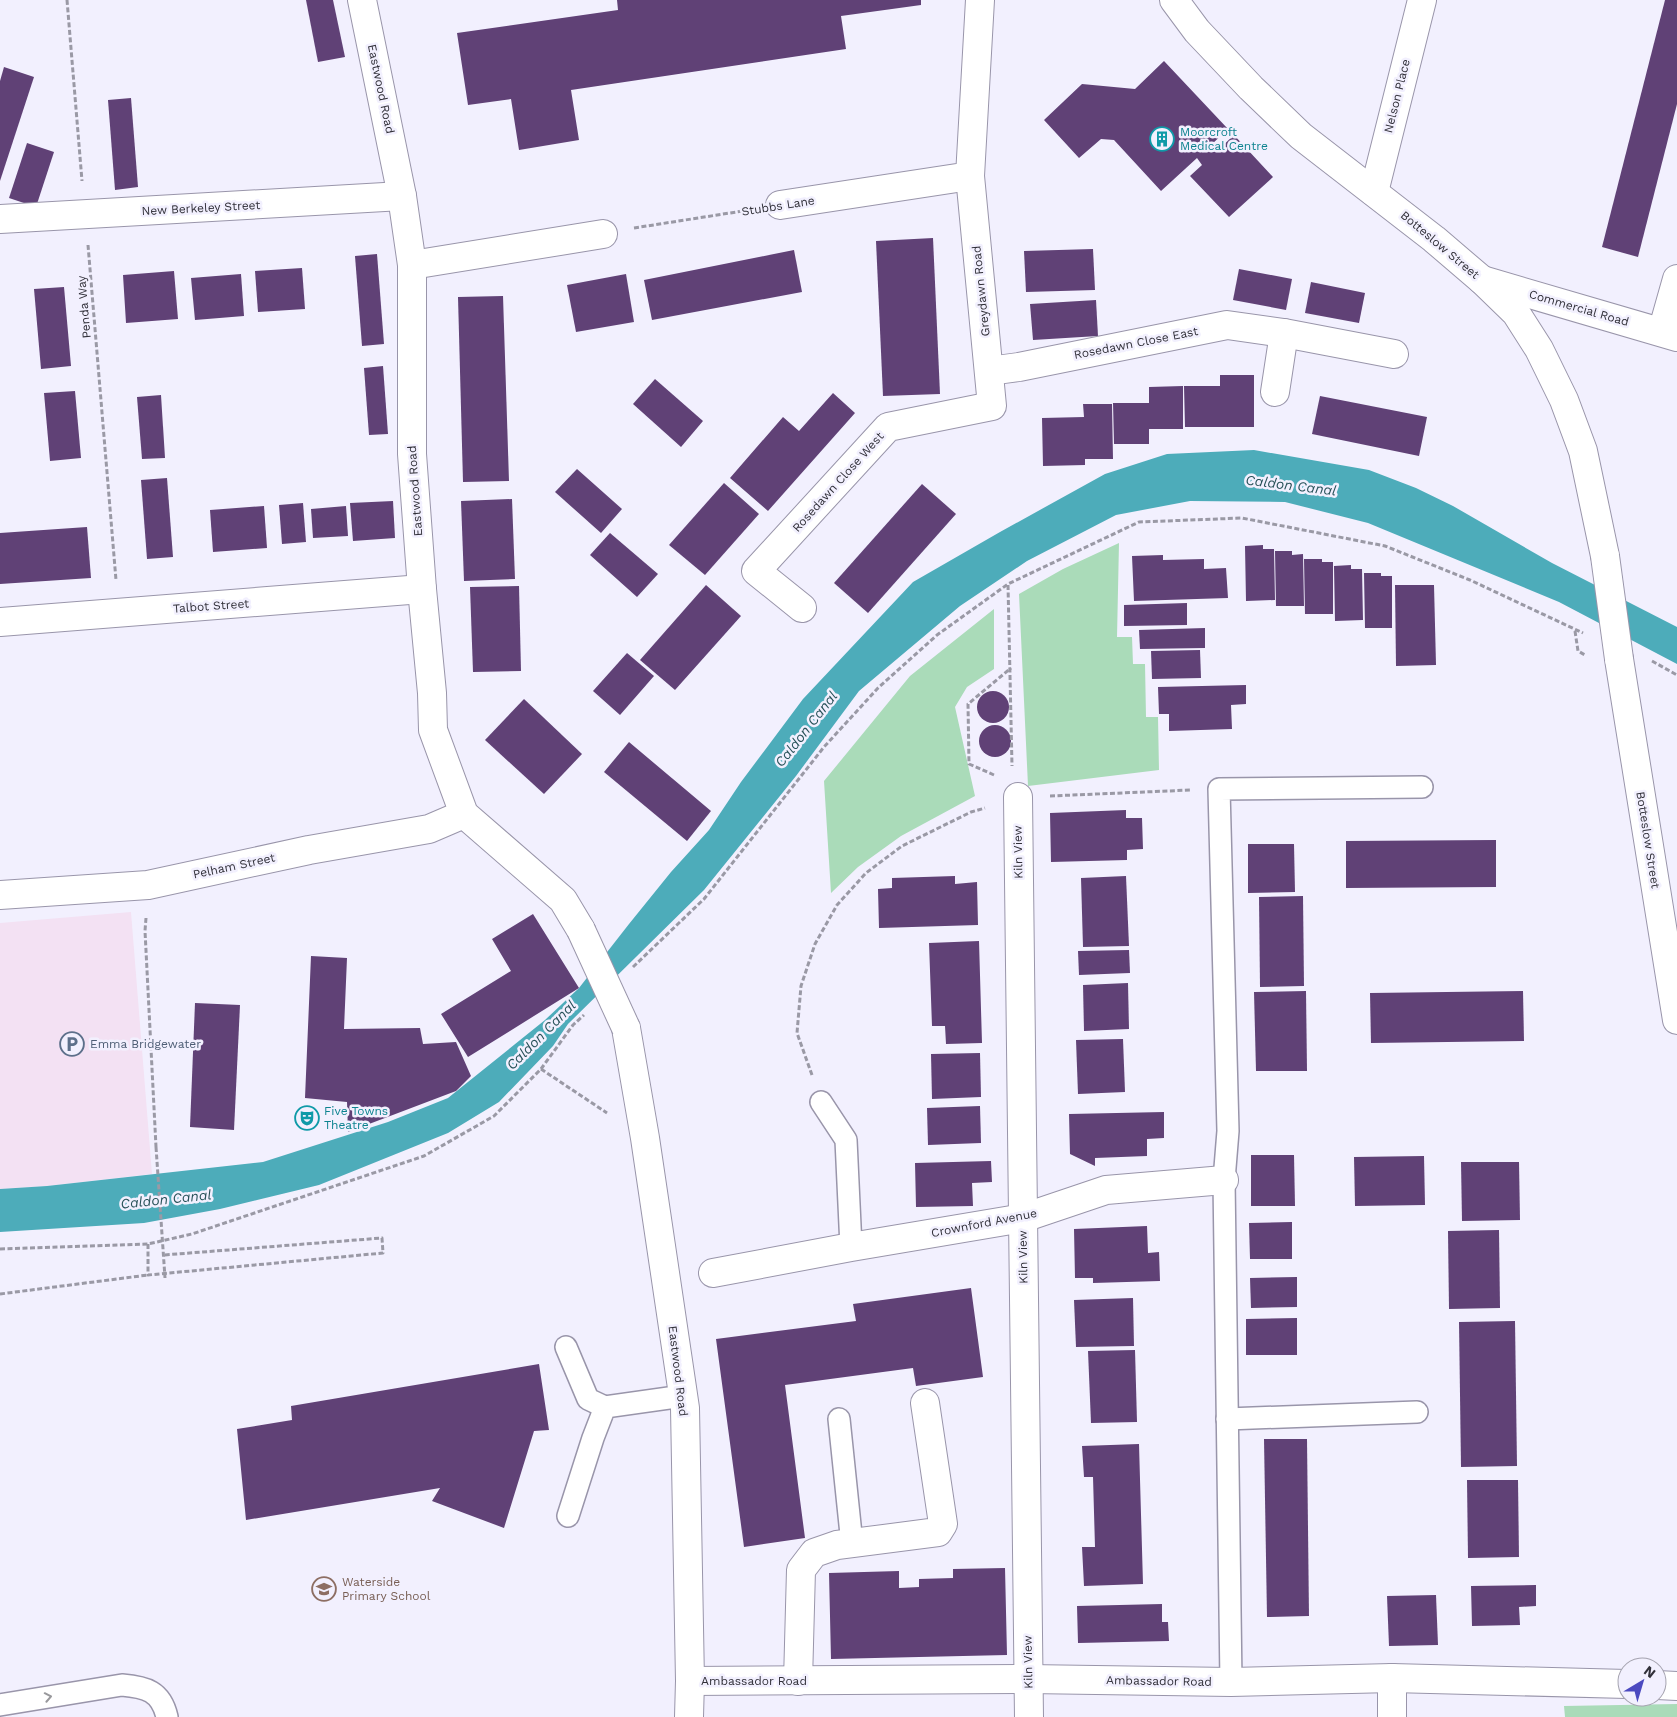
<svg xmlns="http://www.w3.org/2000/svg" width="1677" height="1717" viewBox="0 0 1677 1717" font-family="'Work Sans',sans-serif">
  <rect width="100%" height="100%" fill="#f2f0fe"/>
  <polygon fill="#f3e1f3" points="131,912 152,1174 47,1186 0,1189 0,923"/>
  <g fill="#aadbb9">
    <polygon points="1119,543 1117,637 1132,637 1133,664 1145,664 1146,717 1158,717 1159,770 1028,786 1019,594 1063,569"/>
    <polygon points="994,609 994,669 967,687 955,707 975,796 901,836 858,867 831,893 824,781 910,676"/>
    <polygon points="1677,1704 1677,1717 1565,1717 1564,1706"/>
  </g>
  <polygon fill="#4dacba" points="1254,450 1369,470 1416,488 1453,506 1552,563 1677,627 1677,664 1559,602 1368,523 1285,502 1190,501 1116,515 1027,561 960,606 859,691 796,776 704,890 568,1024 553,1046 499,1102 448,1133 319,1185 220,1209 144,1223 0,1232 0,1189 47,1186 263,1162 388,1122 448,1098 545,1020 579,988 629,924 671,872 709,830 741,782 803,699 913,582 1000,532 1105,474 1167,454"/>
  <g fill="#604176">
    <polygon points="306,0 333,0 345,57 318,62"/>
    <polygon points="617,0 921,0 921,5 841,16 846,49 571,90 579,140 519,150 511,99 468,105 457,33 618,10"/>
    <polygon points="1665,0 1677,0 1677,104 1638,257 1602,247"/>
    <polygon points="1164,61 1228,129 1211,145 1216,152 1234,135 1273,177 1229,217 1190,176 1202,165 1197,158 1161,191 1114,140 1101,139 1079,158 1044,120 1082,84 1135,89"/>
    <polygon points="4,67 34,77 0,181 0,81"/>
    <polygon points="131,98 138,187 115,190 108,100"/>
    <polygon points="27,143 54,152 36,207 9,198"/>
    <polygon points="933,238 940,394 883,396 876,241"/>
    <polygon points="1093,249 1095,290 1026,292 1024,251"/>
    <polygon points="794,250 802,292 652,320 644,280"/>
    <polygon points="377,254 384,344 362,346 355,256"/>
    <polygon points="302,268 305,309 258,312 255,271"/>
    <polygon points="1239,269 1292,279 1286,310 1233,300"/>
    <polygon points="174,271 178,319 126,323 123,275"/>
    <polygon points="241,274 244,316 195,320 191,278"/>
    <polygon points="626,274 634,322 576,332 567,285"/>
    <polygon points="1311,282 1365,293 1359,323 1305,313"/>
    <polygon points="64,287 71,366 41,369 34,289"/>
    <polygon points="503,296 509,481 463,482 458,297"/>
    <polygon points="1096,300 1098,336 1033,340 1030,304"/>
    <polygon points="383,366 388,434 369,435 364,368"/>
    <polygon points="1220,375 1254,375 1254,427 1185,427 1184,386 1220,386"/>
    <polygon points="655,379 703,421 681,447 633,404"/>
    <polygon points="1183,386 1183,429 1149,429 1149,444 1114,444 1113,403 1149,403 1149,387"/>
    <polygon points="75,391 81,458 50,461 44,393"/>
    <polygon points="833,393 855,413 768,511 730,478 783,417 799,431"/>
    <polygon points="161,395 165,458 142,459 137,397"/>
    <polygon points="1320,396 1427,417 1419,456 1312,434"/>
    <polygon points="1083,404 1112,404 1113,459 1085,459 1085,465 1043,466 1042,418 1084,417"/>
    <polygon points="577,469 622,509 601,533 555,492"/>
    <polygon points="167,478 173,557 147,559 141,480"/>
    <polygon points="724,483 759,514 705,575 669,545"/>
    <polygon points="922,484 956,514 868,613 834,583"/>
    <polygon points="512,499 515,579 464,581 461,501"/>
    <polygon points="393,501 395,538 353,541 350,503"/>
    <polygon points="303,503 306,542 282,544 279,505"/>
    <polygon points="264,506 267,548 213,552 210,510"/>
    <polygon points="346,506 348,536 313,538 311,509"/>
    <polygon points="87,527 91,578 0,584 0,533"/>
    <polygon points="610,533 658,574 637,597 590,555"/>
    <polygon points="1263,545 1263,549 1274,549 1275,600 1246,601 1245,546"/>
    <polygon points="1275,551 1292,551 1292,555 1303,554 1304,606 1276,606"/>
    <polygon points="1163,555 1163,560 1204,559 1204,569 1226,568 1228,598 1134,601 1132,556"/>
    <polygon points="1304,559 1322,559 1322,562 1333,562 1333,614 1305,614"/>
    <polygon points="1351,565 1351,569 1362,569 1363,620 1335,621 1334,566"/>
    <polygon points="1364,573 1381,573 1381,576 1392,576 1392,628 1365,628"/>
    <polygon points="706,585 741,616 675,690 640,660"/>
    <polygon points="1395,585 1434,585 1436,665 1396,666"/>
    <polygon points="519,586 521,671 473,672 470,587"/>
    <polygon points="1187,603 1187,625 1124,626 1124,605"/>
    <polygon points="1205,628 1205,648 1140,649 1139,630"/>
    <polygon points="1200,650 1201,678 1152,679 1151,651"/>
    <polygon points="627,653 654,676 620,715 593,691"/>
    <polygon points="1246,685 1246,704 1231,705 1232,729 1169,731 1169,714 1159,714 1158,687"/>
    <circle cx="993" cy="707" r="16"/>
    <polygon points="524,699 582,754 544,794 485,740"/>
    <circle cx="995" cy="741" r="16"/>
    <polygon points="629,742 711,811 687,841 604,772"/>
    <polygon points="1126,810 1126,818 1142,818 1143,849 1127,850 1127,860 1051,862 1050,813"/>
    <polygon points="1496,840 1496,887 1346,888 1346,841"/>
    <polygon points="1248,844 1294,844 1295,892 1248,893"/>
    <polygon points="955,876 955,884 977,882 978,925 879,928 878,889 892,888 892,878"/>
    <polygon points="1126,876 1129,946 1083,947 1081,878"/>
    <polygon points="1303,896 1304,986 1260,987 1259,897"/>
    <polygon points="533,914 579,988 468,1057 441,1014 511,971 492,939"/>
    <polygon points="979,941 982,1043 946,1044 945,1026 932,1026 929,943"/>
    <polygon points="1129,950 1130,973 1079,975 1078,951"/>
    <polygon points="311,956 347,958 344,1029 420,1028 423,1044 456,1042 471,1076 456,1091 348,1132 347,1102 305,1098"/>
    <polygon points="1128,983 1129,1029 1084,1031 1083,985"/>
    <polygon points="1306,991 1307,1071 1256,1071 1254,992"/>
    <polygon points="1523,991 1524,1041 1371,1043 1370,993"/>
    <polygon points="195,1003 240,1005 234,1130 190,1127"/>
    <polygon points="1123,1039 1125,1092 1078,1094 1076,1040"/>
    <polygon points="980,1053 981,1097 932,1099 931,1054"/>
    <polygon points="980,1106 981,1143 928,1145 927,1108"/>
    <polygon points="1164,1112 1164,1138 1147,1139 1147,1156 1095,1158 1095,1166 1070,1154 1069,1114"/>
    <polygon points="1251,1155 1294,1155 1295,1206 1251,1206"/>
    <polygon points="1424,1156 1425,1205 1355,1206 1354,1157"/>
    <polygon points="991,1161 992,1182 972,1183 973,1206 916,1207 915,1163"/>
    <polygon points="1461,1162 1519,1162 1520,1220 1462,1221"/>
    <polygon points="1292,1222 1292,1259 1250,1259 1249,1223"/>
    <polygon points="1147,1226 1148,1253 1159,1252 1160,1281 1093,1283 1093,1278 1075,1278 1074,1229"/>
    <polygon points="1499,1230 1500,1308 1449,1309 1448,1231"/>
    <polygon points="1297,1277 1297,1307 1251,1308 1250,1278"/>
    <polygon points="971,1288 983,1377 916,1386 913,1368 785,1385 805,1538 744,1547 716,1339 856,1321 853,1304"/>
    <polygon points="1133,1298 1134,1346 1076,1347 1074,1300"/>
    <polygon points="1297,1318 1297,1355 1246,1355 1246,1319"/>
    <polygon points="1515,1321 1517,1466 1461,1467 1459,1322"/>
    <polygon points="1135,1350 1137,1422 1091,1423 1088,1351"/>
    <polygon points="539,1364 549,1430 534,1431 504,1528 432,1501 440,1488 246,1520 237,1429 292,1420 291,1406"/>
    <polygon points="1264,1439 1307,1439 1309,1616 1267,1617"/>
    <polygon points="1139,1444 1143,1584 1084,1586 1082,1547 1095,1547 1093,1477 1084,1477 1082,1446"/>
    <polygon points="1467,1480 1518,1480 1519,1557 1468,1558"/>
    <polygon points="1005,1568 1007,1655 831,1659 829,1573 899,1571 899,1588 919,1587 919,1579 953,1578 953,1569"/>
    <polygon points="1536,1585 1536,1606 1519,1607 1520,1625 1472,1626 1471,1586"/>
    <polygon points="1436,1595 1438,1645 1389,1646 1387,1596"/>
    <polygon points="1162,1604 1162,1622 1168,1622 1169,1641 1078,1643 1077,1606"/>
  </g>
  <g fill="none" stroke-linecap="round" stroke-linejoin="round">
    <g stroke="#9995aa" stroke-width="24">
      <g id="lane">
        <polyline points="821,1102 846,1140 851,1247"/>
        <polyline points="566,1347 588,1399 605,1407"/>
        <polyline points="839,1419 852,1544"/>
        <polyline points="1227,1419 1417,1412"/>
        <polyline points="568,1516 593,1438 605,1407 683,1396"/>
        <polyline points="1231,1682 1224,1180 1228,1131 1219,789 1422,787"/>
        <path d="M0 1705 122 1685C146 1687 161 1691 167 1717"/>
      </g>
    </g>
    <g stroke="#9995aa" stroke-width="30">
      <g id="street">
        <polyline points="362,0 402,196 412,265 412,454 422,589 432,693 433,730 464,814 563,900 581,930"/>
        <polyline points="1374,192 1422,0"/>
        <polyline points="780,205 970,176 980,0"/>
        <polyline points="0,219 402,196"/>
        <polyline points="412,265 603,234"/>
        <polyline points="1482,280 1677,337"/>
        <polyline points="1662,332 1677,279"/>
        <polyline points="989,371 1019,367 1227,325 1284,333 1394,354"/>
        <polyline points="1275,392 1284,333"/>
        <polyline points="802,608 756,571 888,427 992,406 970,176"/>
        <polyline points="0,622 422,589"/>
        <polyline points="1018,797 1029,1717"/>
        <polyline points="0,895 148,885 309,850 429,829 464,814"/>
        <polyline points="626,1028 645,1138 685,1408 690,1681 689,1717"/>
        <polyline points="713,1273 851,1247 1023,1218 1106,1190 1224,1180"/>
        <polyline points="1392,1678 1392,1717"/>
        <polyline points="690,1681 1028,1679 1231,1682 1392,1678 1627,1684"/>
        <polyline points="798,1681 801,1570 814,1553 837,1545 938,1532 943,1524 925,1403"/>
        <polyline points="1657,1685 1677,1686"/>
      </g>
    </g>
    <g stroke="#9995aa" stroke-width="30">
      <g id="secondary">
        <polyline points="1174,0 1197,31 1251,88 1301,136 1434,239 1482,280 1516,313 1539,349 1564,400 1583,451 1605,556"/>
        <polyline points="1619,659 1677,1020"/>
      </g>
    </g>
    <g stroke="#9a99a5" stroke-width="3" stroke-dasharray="5 2.5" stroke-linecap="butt">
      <polyline points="67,0 82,181"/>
      <polyline points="634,228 749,210"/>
      <polyline points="88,245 116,580"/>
      <polyline points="1008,585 1012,766"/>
      <polyline points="1575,631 1578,651 1585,655"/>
      <polyline points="1652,661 1677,675"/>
      <polyline points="994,775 969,764 968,704 1011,668"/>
      <polyline points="1050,796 1191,790"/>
      <polyline points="146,918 145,931 156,1147"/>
      <polyline points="633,967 704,899 824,747 878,688 937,635 1008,584 1139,522 1242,518 1385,546 1470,580 1583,633"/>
      <polyline points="541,1069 607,1113"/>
      <polyline points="812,1075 797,1033 801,986 815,944 837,905 866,873 902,846 971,812 985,808"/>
      <polyline points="148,1244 148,1275 383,1253 382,1238 164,1255"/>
      <polyline points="0,1249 148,1244 192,1234 424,1156 494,1116 541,1069 573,1025 584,1015"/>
      <polyline points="0,1294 148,1275"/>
    </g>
    <use href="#lane" stroke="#fff" stroke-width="21"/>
    <use href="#street" stroke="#fff" stroke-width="28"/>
    <use href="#secondary" stroke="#fff" stroke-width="28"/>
    <g stroke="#9995aa" stroke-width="30" stroke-linecap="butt">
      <polyline id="street-bridge" points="581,930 626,1028"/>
    </g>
    <g stroke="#9995aa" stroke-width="30" stroke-linecap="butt">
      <polyline id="secondary-bridge" points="1605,556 1619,659"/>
    </g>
    <polyline stroke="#9a99a5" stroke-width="3" stroke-dasharray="5 2.5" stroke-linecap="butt" points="156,1147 165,1278"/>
    <use href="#street-bridge" stroke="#fff" stroke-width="28"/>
    <use href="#secondary-bridge" stroke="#fff" stroke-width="28"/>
  </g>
  <defs><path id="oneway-chevron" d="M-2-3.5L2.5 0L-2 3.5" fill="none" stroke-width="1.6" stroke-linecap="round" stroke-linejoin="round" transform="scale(1.25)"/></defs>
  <use stroke="#98989c" href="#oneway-chevron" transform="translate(48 1697) rotate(-11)"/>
  <defs>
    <g id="building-ring" transform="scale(1.25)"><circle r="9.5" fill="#f2f0fe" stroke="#0f9aa8" stroke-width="1.5"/><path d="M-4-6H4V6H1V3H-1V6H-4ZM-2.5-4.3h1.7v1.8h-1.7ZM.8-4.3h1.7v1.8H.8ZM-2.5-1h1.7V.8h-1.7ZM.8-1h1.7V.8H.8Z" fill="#0f9aa8"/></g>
    <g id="parking-ring" transform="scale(1.25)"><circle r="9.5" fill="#f2f0fe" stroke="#5c6f8a" stroke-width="1.5"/><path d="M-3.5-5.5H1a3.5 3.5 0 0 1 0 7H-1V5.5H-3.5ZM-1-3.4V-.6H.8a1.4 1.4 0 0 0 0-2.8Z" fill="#5c6f8a"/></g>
    <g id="theatre-ring" transform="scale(1.25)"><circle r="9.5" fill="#f2f0fe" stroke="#0f9aa8" stroke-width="1.5"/><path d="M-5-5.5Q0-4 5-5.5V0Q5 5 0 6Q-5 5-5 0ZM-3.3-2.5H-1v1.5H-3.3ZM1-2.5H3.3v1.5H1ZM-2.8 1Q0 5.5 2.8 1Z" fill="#0f9aa8"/></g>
    <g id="school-ring" transform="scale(1.25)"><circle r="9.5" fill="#f2f0fe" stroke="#8d6e63" stroke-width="1.5"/><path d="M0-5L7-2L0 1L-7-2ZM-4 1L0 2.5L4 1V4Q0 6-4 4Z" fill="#8d6e63"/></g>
  </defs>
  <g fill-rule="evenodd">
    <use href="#building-ring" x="1162" y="139"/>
    <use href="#parking-ring" x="72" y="1044"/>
    <use href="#theatre-ring" x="307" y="1118"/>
    <use href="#school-ring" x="324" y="1589"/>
  </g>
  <g text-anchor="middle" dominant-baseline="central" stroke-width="5" stroke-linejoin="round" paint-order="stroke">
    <g font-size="12" fill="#313039" stroke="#f2f0fe">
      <text transform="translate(381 89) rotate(78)">Eastwood Road</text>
      <text transform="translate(1397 96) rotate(-76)">Nelson Place</text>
      <text transform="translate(778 206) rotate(-9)">Stubbs Lane</text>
      <text transform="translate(201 208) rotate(-3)">New Berkeley Street</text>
      <text transform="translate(1440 245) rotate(40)">Botteslow Street</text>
      <text transform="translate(981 291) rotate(-96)">Greydawn Road</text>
      <text transform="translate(84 307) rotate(-95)">Penda Way</text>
      <text transform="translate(1579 308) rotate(16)">Commercial Road</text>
      <text transform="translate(1136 343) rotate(-11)">Rosedawn Close East</text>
      <text transform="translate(838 482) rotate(-48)">Rosedawn Close West</text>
      <text transform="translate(415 491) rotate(-94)">Eastwood Road</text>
      <text transform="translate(211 606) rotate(-4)">Talbot Street</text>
      <text transform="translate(1648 840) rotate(81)">Botteslow Street</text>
      <text transform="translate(1018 852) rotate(-91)">Kiln View</text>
      <text transform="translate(234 866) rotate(-12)">Pelham Street</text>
      <text transform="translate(984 1223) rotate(-11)">Crownford Avenue</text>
      <text transform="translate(1023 1257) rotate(-91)">Kiln View</text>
      <text transform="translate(678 1371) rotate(83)">Eastwood Road</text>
      <text transform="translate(1028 1662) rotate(-91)">Kiln View</text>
      <text x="754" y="1681">Ambassador Road</text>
      <text transform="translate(1159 1681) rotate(1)">Ambassador Road</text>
    </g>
    <g font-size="12" fill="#0d838f" stroke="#f2f0fe" text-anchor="start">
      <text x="1180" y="132">Moorcroft<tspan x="1180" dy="14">Medical Centre</tspan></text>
      <text x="324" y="1111">Five Towns<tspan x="324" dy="14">Theatre</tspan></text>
    </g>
    <g font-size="12" fill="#4e5e75" stroke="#f2f0fe" text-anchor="start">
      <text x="90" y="1044">Emma Bridgewater</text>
    </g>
    <g font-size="12" fill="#785e54" stroke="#f2f0fe" text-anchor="start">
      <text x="342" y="1582">Waterside<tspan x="342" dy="14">Primary School</tspan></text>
    </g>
    <g font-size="14" font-style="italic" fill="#275158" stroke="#f2f0fe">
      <text transform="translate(1291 485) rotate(7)">Caldon Canal</text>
      <text transform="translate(806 729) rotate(-52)">Caldon Canal</text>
      <text transform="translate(541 1035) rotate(-45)">Caldon Canal</text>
      <text transform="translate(166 1199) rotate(-6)">Caldon Canal</text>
    </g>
  </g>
  <g transform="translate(1642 1682) rotate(38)"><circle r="24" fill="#f2f0fe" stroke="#a5a3af"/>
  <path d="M0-4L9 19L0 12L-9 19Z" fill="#4c4ac0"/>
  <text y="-8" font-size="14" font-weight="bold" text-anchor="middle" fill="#313039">N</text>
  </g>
</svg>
